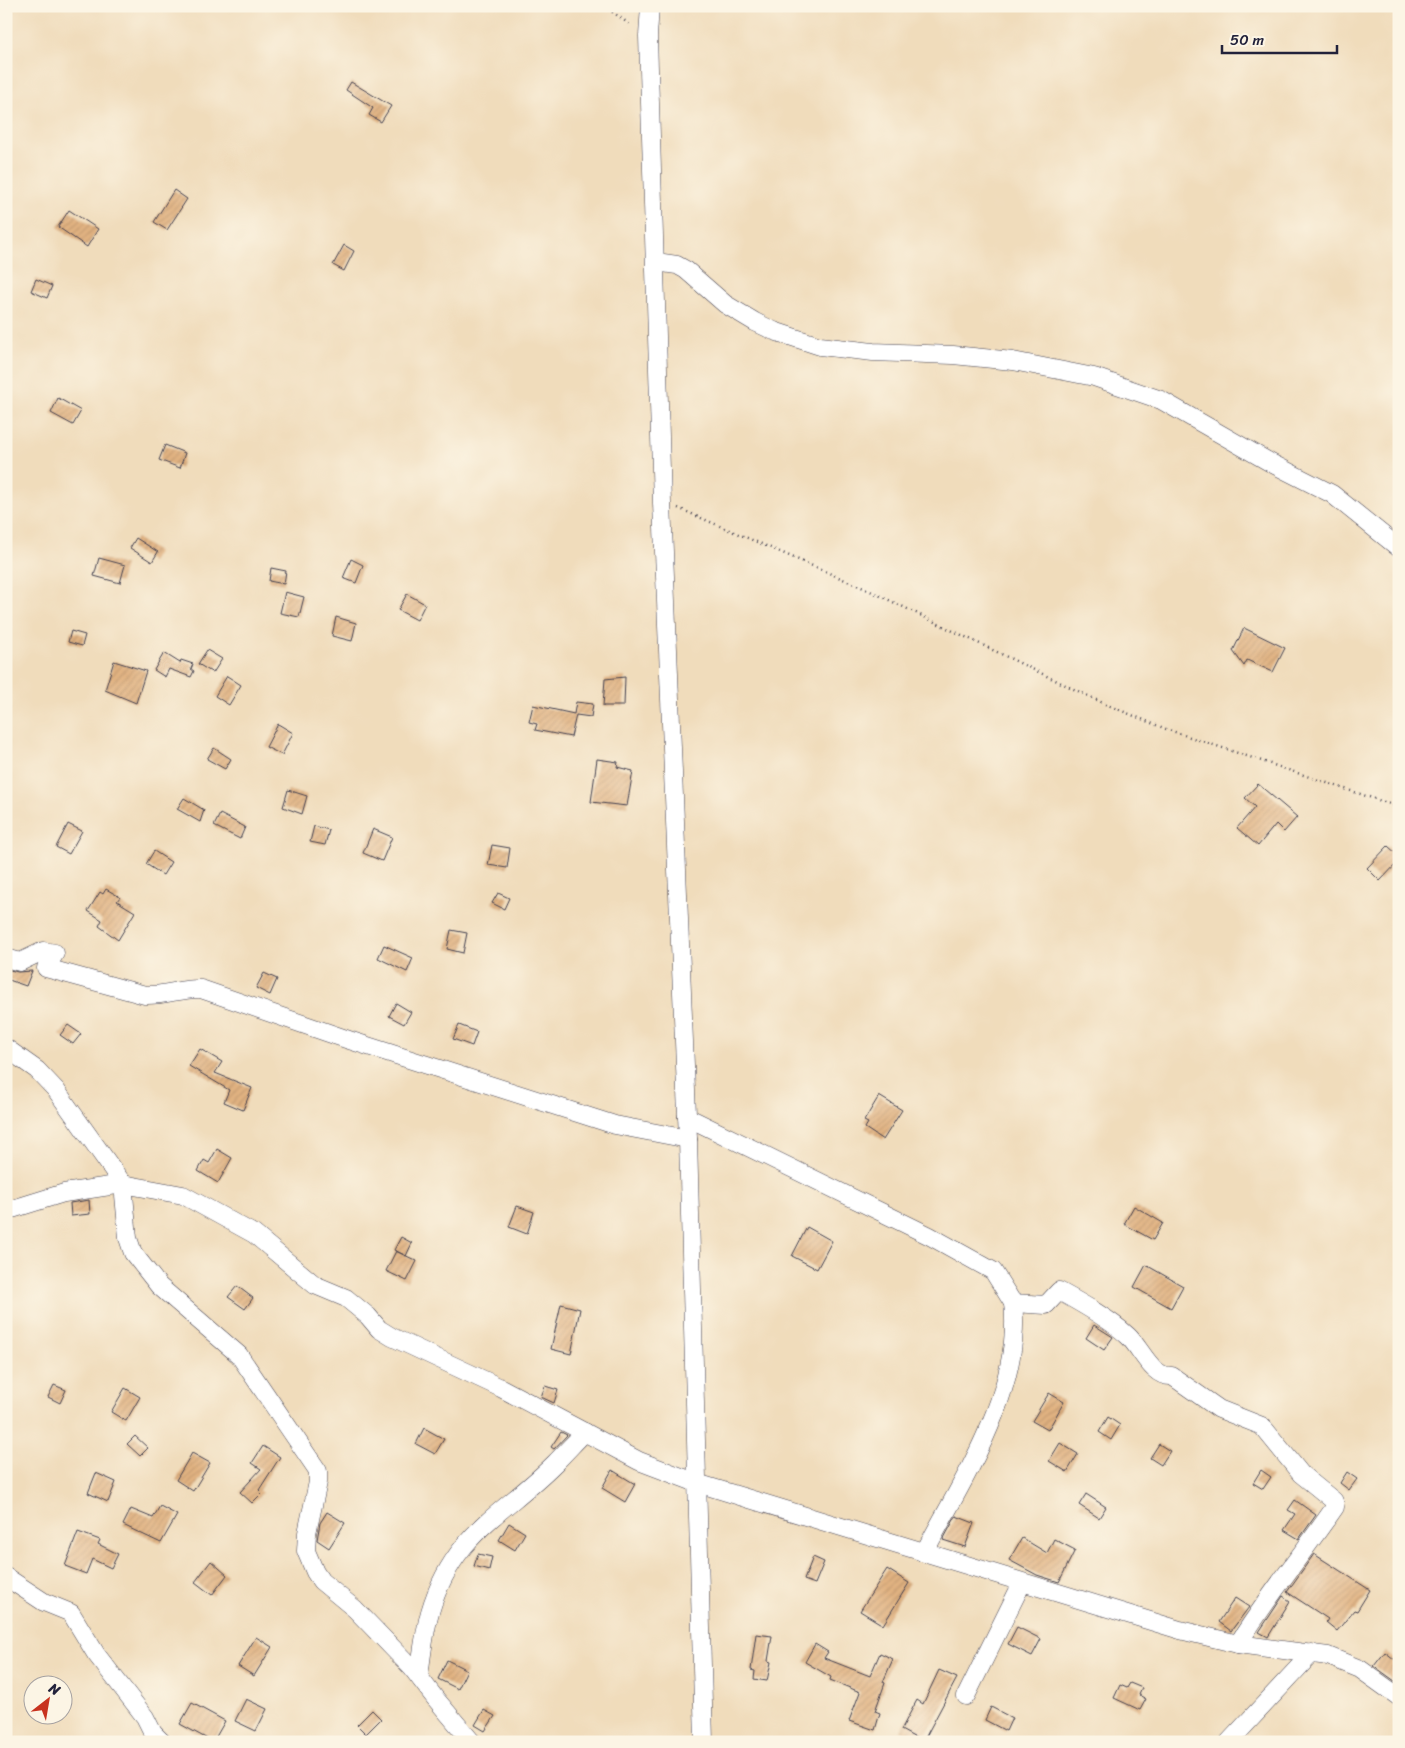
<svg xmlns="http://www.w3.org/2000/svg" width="1405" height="1748" viewBox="0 0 1405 1748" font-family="Sriracha,sans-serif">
  <defs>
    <pattern id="building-hatch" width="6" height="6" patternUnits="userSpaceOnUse" patternTransform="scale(1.25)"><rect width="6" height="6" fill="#e1b281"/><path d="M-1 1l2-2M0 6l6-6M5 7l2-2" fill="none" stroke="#c19970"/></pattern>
  </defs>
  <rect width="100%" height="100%" fill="#fcf5e5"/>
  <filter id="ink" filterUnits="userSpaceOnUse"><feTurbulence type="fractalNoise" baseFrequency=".02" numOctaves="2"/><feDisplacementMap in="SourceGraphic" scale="10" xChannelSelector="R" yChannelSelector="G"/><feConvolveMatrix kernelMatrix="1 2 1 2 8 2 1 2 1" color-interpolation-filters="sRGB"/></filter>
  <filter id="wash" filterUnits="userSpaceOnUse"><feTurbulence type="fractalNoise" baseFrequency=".0096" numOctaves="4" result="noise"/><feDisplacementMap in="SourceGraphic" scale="20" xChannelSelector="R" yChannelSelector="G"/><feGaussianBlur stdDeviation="1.12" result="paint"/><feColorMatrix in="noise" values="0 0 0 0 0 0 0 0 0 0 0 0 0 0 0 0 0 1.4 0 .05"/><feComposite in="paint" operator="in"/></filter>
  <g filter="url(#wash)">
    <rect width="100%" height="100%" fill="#f0dcbb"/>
    <g id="blocks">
      <g fill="url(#building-hatch)">
        <polygon points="351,82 391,106 381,122 369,115 373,108 346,90"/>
        <polygon points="174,190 187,199 167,230 154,222"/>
        <polygon points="69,210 98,229 87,247 58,227"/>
        <polygon points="344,245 354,251 344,271 333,265"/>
        <polygon points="36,279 52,286 47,298 31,291"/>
        <polygon points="58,398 81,411 73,425 51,413"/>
        <polygon points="165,445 185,453 180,468 159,460"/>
        <polygon points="136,538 158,552 152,562 130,548"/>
        <polygon points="99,558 125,565 120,583 94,576"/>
        <polygon points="351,559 363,565 356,583 343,578"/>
        <polygon points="271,568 286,571 284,584 269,581"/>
        <polygon points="285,592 304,597 299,617 280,613"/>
        <polygon points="407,594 425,604 417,620 398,610"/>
        <polygon points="336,617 356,623 352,641 332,636"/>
        <polygon points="1244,628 1285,648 1273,672 1247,660 1244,666 1233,651"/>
        <polygon points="71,631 85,635 82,646 68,642"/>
        <polygon points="207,650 222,659 213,673 198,664"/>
        <polygon points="164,653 180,663 181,660 193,664 191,669 194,671 191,677 169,669 165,677 154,670"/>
        <polygon points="114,661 146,671 136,703 105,690"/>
        <polygon points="227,676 241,685 229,705 215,696"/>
        <polygon points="625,677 624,706 603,706 605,679"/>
        <polygon points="576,702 593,704 591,717 576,715 571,737 535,730 537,724 529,722 533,705 574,714"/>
        <polygon points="278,724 293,733 282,755 266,747"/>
        <polygon points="214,748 231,759 225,769 207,759"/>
        <polygon points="597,759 618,762 617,767 633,771 627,806 591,802"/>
        <polygon points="1258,784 1297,817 1284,832 1276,824 1258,846 1237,828 1255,807 1245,798"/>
        <polygon points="288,790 307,796 302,814 283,807"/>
        <polygon points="184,798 204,810 200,822 177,809"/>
        <polygon points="220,814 245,827 240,839 214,826"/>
        <polygon points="68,824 82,831 69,854 56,847"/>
        <polygon points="314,826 329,830 325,845 310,842"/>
        <polygon points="373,829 392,837 382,861 363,853"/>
        <polygon points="492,845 510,848 507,868 488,865"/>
        <polygon points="1388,846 1399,856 1399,861 1380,881 1367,868"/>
        <polygon points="154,851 171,862 163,875 146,864"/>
        <polygon points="106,889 120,897 117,901 135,912 118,940 99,926 102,920 88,911 100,892 103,894"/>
        <polygon points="498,893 509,898 504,909 492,903"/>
        <polygon points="451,930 467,933 463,953 447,949"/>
        <polygon points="384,945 413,958 407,972 378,958"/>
        <polygon points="6,969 18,972 32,971 26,986 6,979"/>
        <polygon points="264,973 277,979 270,995 256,988"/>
        <polygon points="396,1003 411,1012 404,1024 389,1016"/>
        <polygon points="68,1025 81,1034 73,1044 60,1035"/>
        <polygon points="459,1025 477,1032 472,1046 453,1039"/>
        <polygon points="200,1049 222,1062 215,1073 252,1088 243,1110 224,1102 229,1090 189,1066"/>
        <polygon points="879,1096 902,1110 883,1140 865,1128 868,1123 864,1121"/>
        <polygon points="217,1149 232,1158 218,1183 198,1171 204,1160 209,1163"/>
        <polygon points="89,1200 90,1214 71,1216 70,1203"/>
        <polygon points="517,1206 534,1212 527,1234 509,1227"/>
        <polygon points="1134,1206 1163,1223 1153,1240 1124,1224"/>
        <polygon points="807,1227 832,1241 817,1269 792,1256"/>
        <polygon points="401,1237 412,1243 406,1256 394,1250"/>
        <polygon points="396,1251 417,1261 407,1281 386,1271"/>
        <polygon points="1146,1265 1183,1286 1171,1308 1134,1287"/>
        <polygon points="237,1286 253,1298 245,1309 228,1297"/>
        <polygon points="561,1304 580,1309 571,1354 551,1349"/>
        <polygon points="1094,1325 1113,1337 1104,1350 1086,1338"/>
        <polygon points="54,1385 66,1390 60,1403 48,1397"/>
        <polygon points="545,1386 558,1390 554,1403 541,1397"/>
        <polygon points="125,1388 140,1397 126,1421 111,1412"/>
        <polygon points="1049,1393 1064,1402 1048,1430 1032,1421"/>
        <polygon points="1108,1417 1120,1425 1111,1440 1099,1432"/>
        <polygon points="424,1428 444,1439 435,1454 416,1444"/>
        <polygon points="561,1432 567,1435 554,1449 551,1447"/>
        <polygon points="135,1436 148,1448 140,1456 127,1444"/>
        <polygon points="1060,1443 1078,1454 1067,1472 1049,1461"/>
        <polygon points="1159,1444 1170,1451 1161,1465 1150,1458"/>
        <polygon points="263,1446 280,1457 259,1490 262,1493 252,1503 240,1492 261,1469 252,1463"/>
        <polygon points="192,1453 210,1463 193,1491 176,1480"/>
        <polygon points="612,1470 635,1484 625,1502 602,1488"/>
        <polygon points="1261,1470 1271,1477 1263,1489 1253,1483"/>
        <polygon points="1347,1472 1357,1479 1349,1490 1340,1483"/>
        <polygon points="96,1473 116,1482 108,1502 88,1493"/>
        <polygon points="1086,1494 1106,1507 1099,1518 1079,1505"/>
        <polygon points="1295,1500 1316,1515 1299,1539 1284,1530 1295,1514 1288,1510"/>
        <polygon points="160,1506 177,1515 161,1543 123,1525 131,1509 153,1518"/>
        <polygon points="327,1512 345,1523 329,1548 317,1540 320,1523"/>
        <polygon points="956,1516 974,1523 965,1547 943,1540"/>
        <polygon points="509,1523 525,1533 515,1550 499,1540"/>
        <polygon points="78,1532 100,1540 98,1544 118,1554 111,1568 92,1559 86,1574 65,1566"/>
        <polygon points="1022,1538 1047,1553 1054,1539 1075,1550 1059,1582 1037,1575 1009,1560"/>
        <polygon points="478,1554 492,1557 489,1570 474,1566"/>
        <polygon points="1314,1554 1370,1590 1357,1611 1354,1610 1337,1631 1326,1622 1328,1619 1287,1592"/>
        <polygon points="813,1557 824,1562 815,1584 804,1580"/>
        <polygon points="211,1561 227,1575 212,1595 195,1582"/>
        <polygon points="887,1569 909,1583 883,1625 860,1611"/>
        <polygon points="1283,1596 1290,1601 1268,1637 1259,1632"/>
        <polygon points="1235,1598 1249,1607 1231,1631 1219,1622"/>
        <polygon points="1017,1627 1041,1639 1032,1656 1008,1644"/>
        <polygon points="756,1634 772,1636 768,1661 771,1662 767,1681 754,1679 755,1671 751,1670"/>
        <polygon points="256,1637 272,1647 254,1676 238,1666"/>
        <polygon points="815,1644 828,1652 824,1658 870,1676 880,1653 893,1659 883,1682 885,1683 875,1711 880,1713 875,1730 849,1721 860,1692 830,1680 831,1677 805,1662"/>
        <polygon points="1385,1652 1399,1663 1399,1684 1374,1666"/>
        <polygon points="447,1660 467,1670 458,1689 438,1679"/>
        <polygon points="939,1670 957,1678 923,1742 901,1730 917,1700 923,1704"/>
        <polygon points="1130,1683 1142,1688 1139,1695 1146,1699 1140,1710 1114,1698 1120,1685 1127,1688"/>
        <polygon points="246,1699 267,1709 256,1731 235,1721"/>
        <polygon points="192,1703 225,1721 213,1742 180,1724"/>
        <polygon points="991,1707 1012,1718 1006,1731 985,1720"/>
        <polygon points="372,1710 381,1719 366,1734 357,1725"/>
        <polygon points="484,1710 495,1716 485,1731 475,1725"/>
      </g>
    </g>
  </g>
  <g filter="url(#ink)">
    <use href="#blocks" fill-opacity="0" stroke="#413e4e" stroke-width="1"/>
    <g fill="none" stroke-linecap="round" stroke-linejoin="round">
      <g stroke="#413e4e" stroke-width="19">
        <g id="minor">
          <polyline points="650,6 648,36 662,503 688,1139 704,1742"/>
          <polyline points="656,262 677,265 686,270 725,304 755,322 774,331 820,346 873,352 953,355 1013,361 1094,377 1161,400 1271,463 1332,494 1399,548"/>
          <path d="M6 958 20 962 43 951 55 953 46 968 145 995C164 996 182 988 201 989L349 1040 615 1125 688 1139"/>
          <polyline points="6,1048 37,1070 56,1090 123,1184 128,1238 133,1253 159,1286 239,1355 318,1471 318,1482 307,1533 306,1551 315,1572 321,1581 355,1609 412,1668 435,1698 472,1742"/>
          <path d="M687 1117 930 1236 993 1271 1013 1303 1046 1305 1059 1291C1081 1303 1110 1319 1128 1336 1141 1348 1152 1378 1172 1376L1219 1409 1262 1426 1301 1474 1334 1501 1335 1507C1303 1553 1268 1596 1238 1644"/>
          <polyline points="6,1211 64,1193 123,1184 183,1195 254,1234 315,1285 346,1298 368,1316 379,1329 392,1337 501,1388 639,1461 697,1483 1180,1630 1238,1644 1328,1656 1360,1669 1399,1697"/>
          <path d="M924 1553C963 1479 1023 1389 1013 1303"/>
          <polyline points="6,1577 44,1602 71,1613 96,1654 145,1717 153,1733 162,1742"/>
          <path d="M419 1676C422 1655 424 1633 430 1612 453 1533 503 1515 555 1463 565 1453 575 1442 585 1432"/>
          <polyline points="966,1696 1022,1583"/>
          <polyline points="1229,1742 1312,1653"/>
        </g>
      </g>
      <g stroke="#413e4e" stroke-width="2.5" stroke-dasharray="1 4" stroke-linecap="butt">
        <polyline points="604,6 632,26"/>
        <polyline points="678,508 866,589 1105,704 1166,729 1399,807"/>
      </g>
      <use href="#minor" stroke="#fff" stroke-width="18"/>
    </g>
  </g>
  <rect width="1405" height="1748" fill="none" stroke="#fcf5e5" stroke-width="25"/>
  <g transform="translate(48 1700) rotate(31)"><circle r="24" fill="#fcf5e5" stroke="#a5a1a1"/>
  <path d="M0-4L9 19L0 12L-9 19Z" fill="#c8321e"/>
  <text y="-8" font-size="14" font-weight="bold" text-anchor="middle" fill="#22223b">N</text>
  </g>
  <path d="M1222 45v8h115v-8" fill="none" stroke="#22223b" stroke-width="2.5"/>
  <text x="1230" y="45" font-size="15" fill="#22223b" stroke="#fcf5e5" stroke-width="4" paint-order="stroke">50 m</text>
</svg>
